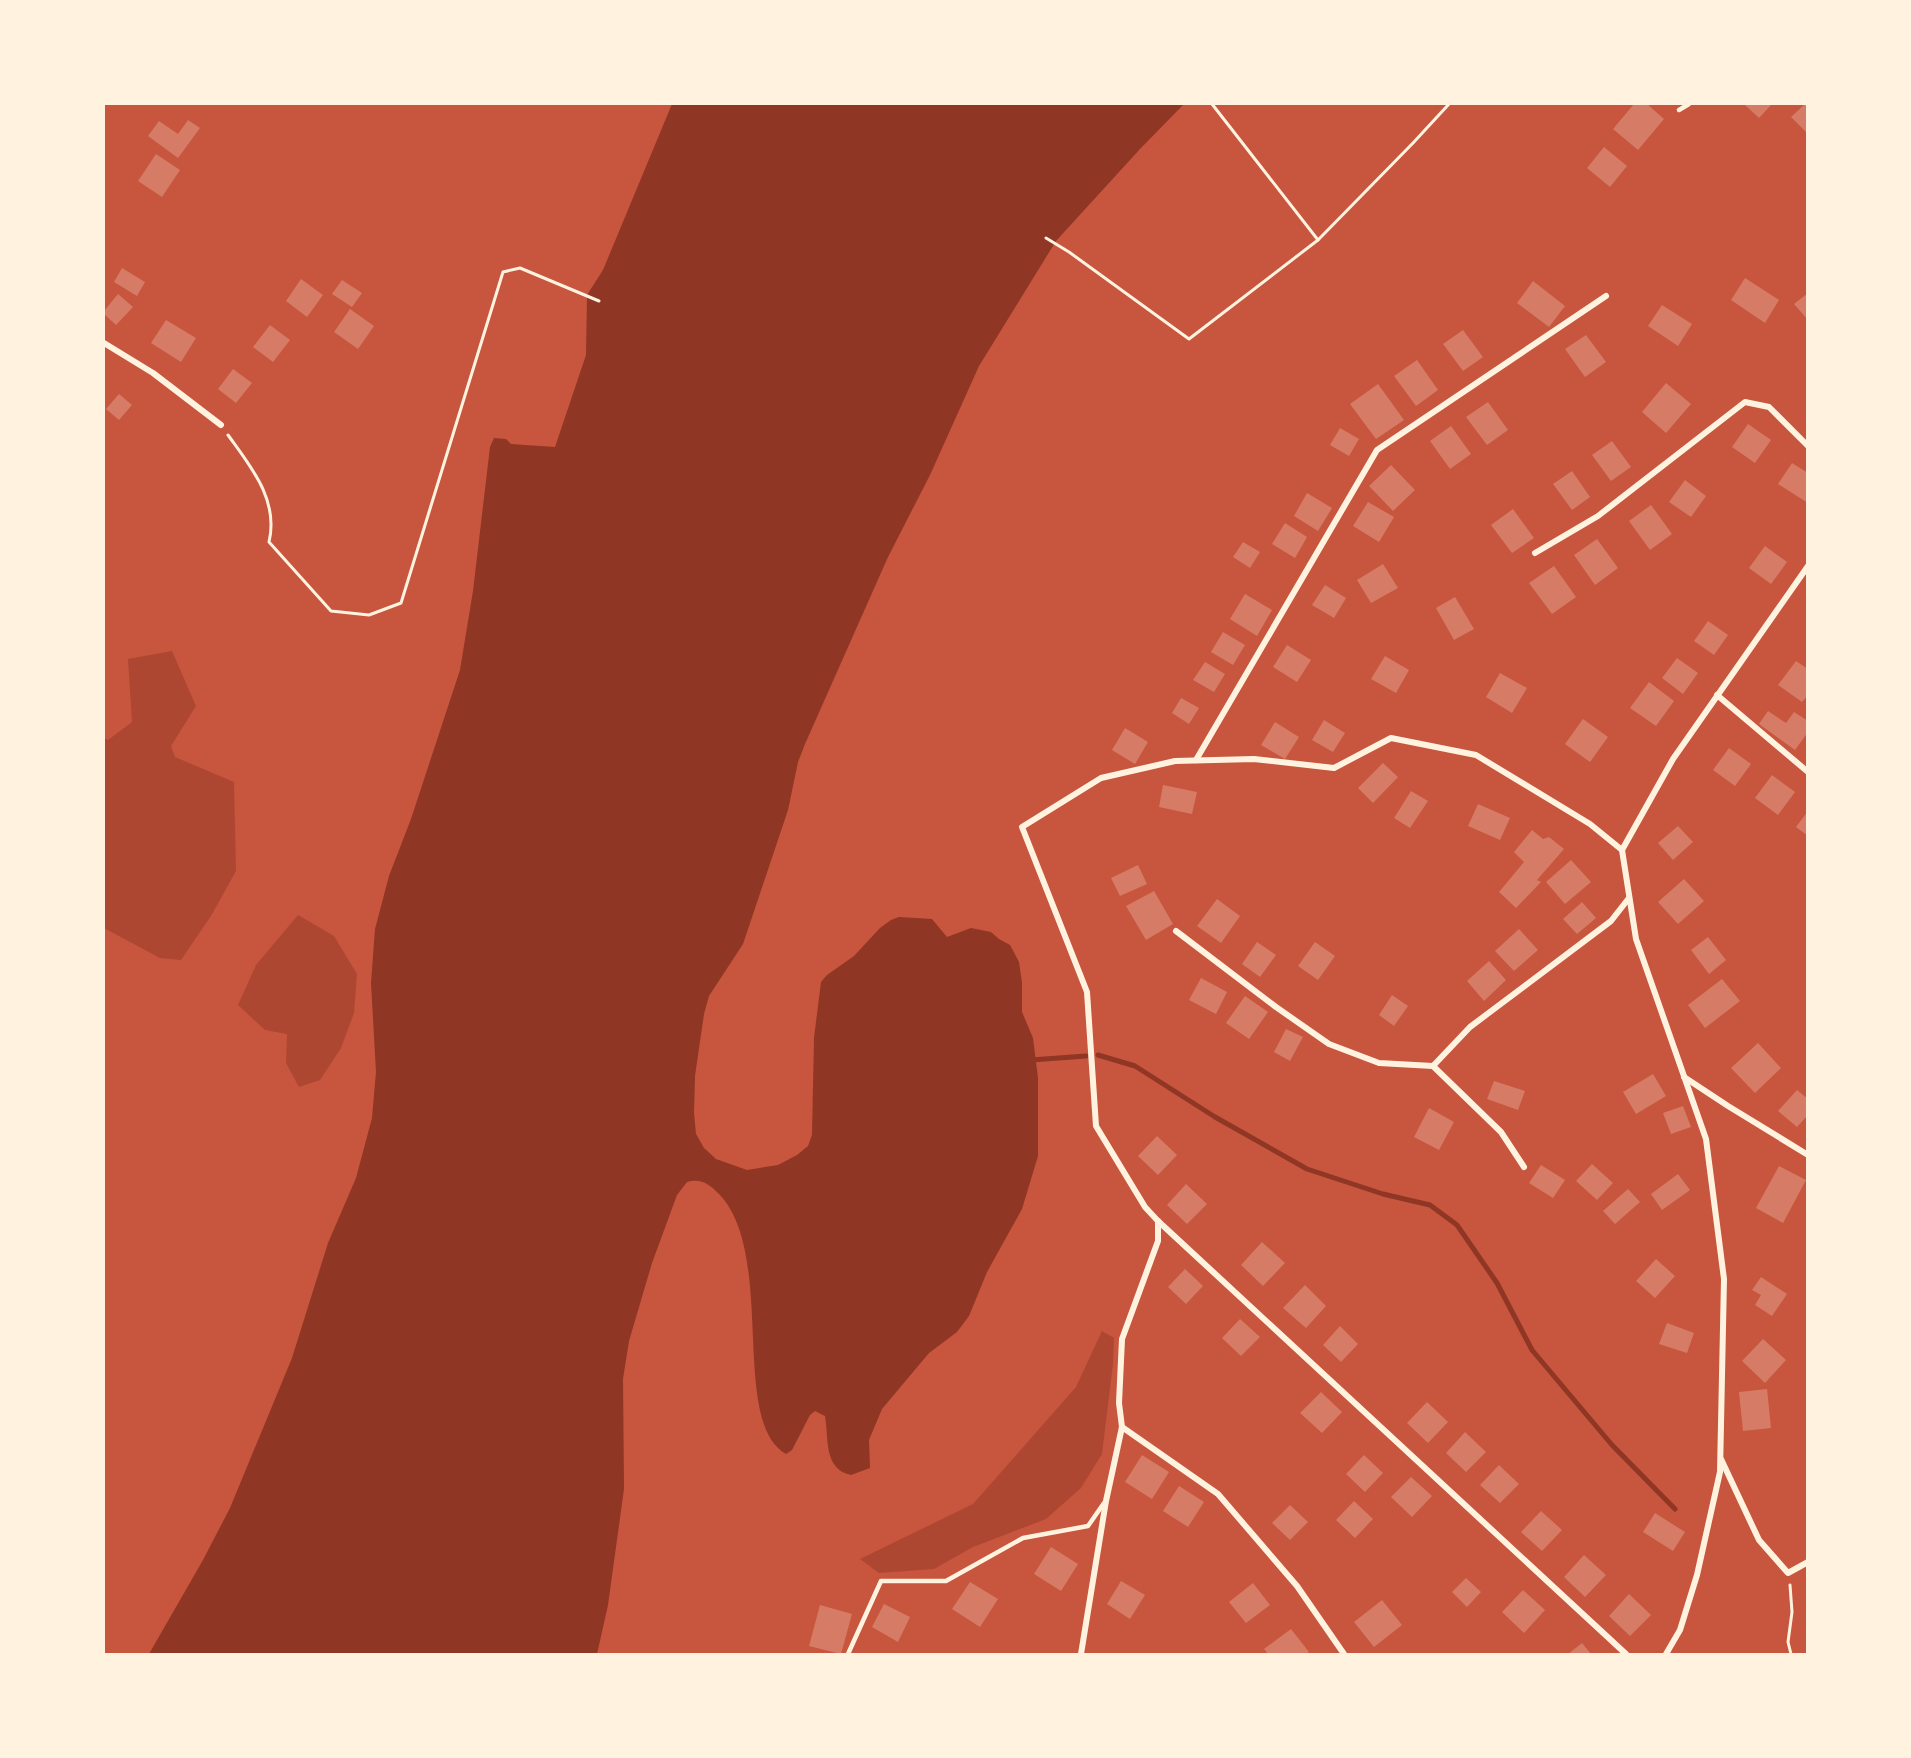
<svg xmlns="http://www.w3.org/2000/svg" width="1911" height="1758" viewBox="0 0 1911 1758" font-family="Inter,sans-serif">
  <rect width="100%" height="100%" fill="#c8553d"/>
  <g fill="#ae4732">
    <polygon points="172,651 196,706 171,746 175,757 234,782 236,871 211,916 181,960 160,958 104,928 104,738 108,740 132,722 128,659"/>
    <polygon points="298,915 334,936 357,974 354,1013 341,1048 320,1080 299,1087 286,1063 287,1034 265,1030 238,1005 256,965"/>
    <polygon points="1102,1331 1114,1338 1113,1364 1102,1454 1081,1488 1046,1519 973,1547 934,1569 879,1573 860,1559 973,1504 1076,1387"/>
  </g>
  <path fill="#8f3625" d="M672 104H1184L1140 149 1056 241 979 366 930 475 888 557 805 744 798 762 788 810 743 944 709 996 704 1014 695 1076 694 1113 696 1134 704 1148 716 1159 747 1170 778 1165 797 1155 808 1146 812 1135 814 1038 821 982 827 975 854 956 880 928 891 920 899 917 932 919 947 937 971 928 991 932 999 939 1010 945 1019 962 1022 983V1012L1033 1038 1038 1078V1156L1022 1209 987 1272 969 1316 957 1332 929 1353 882 1409 869 1440 870 1468 851 1475C823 1469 829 1438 825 1416L815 1411 810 1415 792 1450 786 1454C729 1422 777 1254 719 1194 709 1184 701 1178 687 1182L677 1195 652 1263 629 1341 623 1379 624 1489 608 1605 597 1654H149L203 1560 230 1508 292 1358 328 1243 356 1178 372 1118 376 1072 371 983 375 929 389 876 411 819 460 670 473 591 490 447 494 438 506 439 511 444 555 447 586 355 587 295 603 270Z"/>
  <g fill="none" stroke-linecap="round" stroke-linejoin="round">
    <g stroke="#8f3625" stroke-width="5">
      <polyline points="1098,1055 1135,1066 1215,1117 1307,1169 1383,1194 1430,1205 1457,1225 1497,1283 1532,1350 1612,1445 1675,1509"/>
      <polyline points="1031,1060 1086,1056"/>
    </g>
  </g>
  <g fill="#d67c66">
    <polygon points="1634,104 1647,104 1664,119 1638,150 1613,129"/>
    <polygon points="1746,104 1772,104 1759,118 1745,105"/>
    <polygon points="1805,104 1808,104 1808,134 1791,117"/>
    <polygon points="188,120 200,128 178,158 148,136 159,121 178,134"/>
    <polygon points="1604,147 1627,166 1610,187 1587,168"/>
    <polygon points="156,154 180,170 162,197 138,181"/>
    <polygon points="122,268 145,282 137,296 114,282"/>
    <polygon points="1745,278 1779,300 1765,323 1731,300"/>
    <polygon points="301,279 323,295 307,317 286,301"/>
    <polygon points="342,280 362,293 352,307 332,294"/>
    <polygon points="1533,281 1565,306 1549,327 1517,303"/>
    <polygon points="1808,293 1808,320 1794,304"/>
    <polygon points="118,294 133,307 116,325 104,314 104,311"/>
    <polygon points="1662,305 1692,324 1678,346 1648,326"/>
    <polygon points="350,309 374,326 358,349 334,332"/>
    <polygon points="166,320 196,338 181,362 151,343"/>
    <polygon points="270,325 290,340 273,362 253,347"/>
    <polygon points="1463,330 1483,357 1463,371 1443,344"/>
    <polygon points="1586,335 1606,362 1585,377 1565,349"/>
    <polygon points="1417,360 1438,390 1416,406 1394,376"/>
    <polygon points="233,369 252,383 236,403 218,389"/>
    <polygon points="1666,383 1691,404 1666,433 1642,412"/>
    <polygon points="1378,384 1404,420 1376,439 1350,404"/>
    <polygon points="119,394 132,405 119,420 106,409"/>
    <polygon points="1488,402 1508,430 1487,445 1466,417"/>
    <polygon points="1748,424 1771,440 1755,463 1732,447"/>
    <polygon points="1451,426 1471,454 1450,469 1430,441"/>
    <polygon points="1340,428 1359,439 1349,456 1330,445"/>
    <polygon points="1612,441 1631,467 1611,481 1592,455"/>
    <polygon points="1792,463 1808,473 1808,503 1778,484"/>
    <polygon points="1391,465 1415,490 1393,511 1369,486"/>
    <polygon points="1572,471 1590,497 1572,510 1553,484"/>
    <polygon points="1685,480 1706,496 1691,517 1669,502"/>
    <polygon points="1307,493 1332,508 1318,531 1294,516"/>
    <polygon points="1368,502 1394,517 1379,542 1353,526"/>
    <polygon points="1651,505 1672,534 1650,550 1629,521"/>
    <polygon points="1513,509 1534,538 1512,553 1491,525"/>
    <polygon points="1285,523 1307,537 1295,558 1272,544"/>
    <polygon points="1597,539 1618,568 1595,585 1574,555"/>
    <polygon points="1243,542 1260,552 1250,568 1233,557"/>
    <polygon points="1765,546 1787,562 1771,584 1749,568"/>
    <polygon points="1383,564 1398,588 1371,603 1357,580"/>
    <polygon points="1554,566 1576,597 1552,614 1529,583"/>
    <polygon points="1325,585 1346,598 1334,618 1312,605"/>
    <polygon points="1245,594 1272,610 1257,636 1230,619"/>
    <polygon points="1455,597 1474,629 1454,640 1436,608"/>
    <polygon points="1708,621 1728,635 1714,655 1694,641"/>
    <polygon points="1223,632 1245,645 1233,665 1211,652"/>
    <polygon points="1287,645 1311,660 1297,682 1273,667"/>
    <polygon points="1385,656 1409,670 1396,693 1371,679"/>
    <polygon points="1677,658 1698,673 1683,694 1662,678"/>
    <polygon points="1796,661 1808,669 1808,695 1802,702 1778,685"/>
    <polygon points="1205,662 1225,674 1214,692 1193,680"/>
    <polygon points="1500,673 1527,688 1512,713 1486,697"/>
    <polygon points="1649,682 1674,701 1656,726 1630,708"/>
    <polygon points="1181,698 1199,708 1189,724 1172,713"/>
    <polygon points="1768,711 1786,723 1794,712 1808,721 1808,732 1795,750 1759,724"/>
    <polygon points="1583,719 1608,737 1590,762 1565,744"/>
    <polygon points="1324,720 1345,733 1333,752 1312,740"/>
    <polygon points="1275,722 1299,737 1285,759 1261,745"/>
    <polygon points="1125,728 1148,742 1135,764 1112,750"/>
    <polygon points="1729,748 1751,764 1735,786 1713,770"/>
    <polygon points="1383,763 1398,777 1373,803 1358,788"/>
    <polygon points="1772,775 1795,792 1778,815 1755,798"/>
    <polygon points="1163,785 1197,792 1192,814 1159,807"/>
    <polygon points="1411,791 1428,801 1410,828 1394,818"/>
    <polygon points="1478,804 1510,818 1500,840 1468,826"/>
    <polygon points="1808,811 1808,836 1796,827"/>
    <polygon points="1678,826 1693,842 1673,860 1658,843"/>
    <polygon points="1532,830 1543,839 1549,837 1564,849 1537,880 1541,882 1516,908 1499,892 1524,862 1514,852"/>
    <polygon points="1571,860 1591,882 1565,904 1546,882"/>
    <polygon points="1138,865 1147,884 1120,896 1111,878"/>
    <polygon points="1684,879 1704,901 1678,924 1658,902"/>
    <polygon points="1154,891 1173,924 1146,940 1126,906"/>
    <polygon points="1217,899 1240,916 1221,943 1197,926"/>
    <polygon points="1582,902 1596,918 1577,934 1563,919"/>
    <polygon points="1519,929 1538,950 1514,971 1495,951"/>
    <polygon points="1708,937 1726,960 1709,974 1691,950"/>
    <polygon points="1257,942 1276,955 1260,977 1242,964"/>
    <polygon points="1315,942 1335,956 1318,980 1298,966"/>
    <polygon points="1489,961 1506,980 1484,1001 1467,981"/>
    <polygon points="1201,978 1227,992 1216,1014 1189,1000"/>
    <polygon points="1722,979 1740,1001 1705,1028 1688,1005"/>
    <polygon points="1392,995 1408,1006 1394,1026 1379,1015"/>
    <polygon points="1245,996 1268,1012 1249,1039 1226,1023"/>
    <polygon points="1286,1029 1303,1037 1290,1061 1274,1052"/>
    <polygon points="1758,1043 1781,1068 1755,1093 1731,1068"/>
    <polygon points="1653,1074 1666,1096 1636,1114 1623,1092"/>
    <polygon points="1494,1081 1525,1091 1518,1110 1487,1099"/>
    <polygon points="1797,1090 1808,1099 1808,1115 1797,1127 1778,1111"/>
    <polygon points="1683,1106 1691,1127 1671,1134 1663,1113"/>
    <polygon points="1429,1108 1454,1122 1439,1150 1414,1137"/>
    <polygon points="1157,1136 1177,1155 1158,1175 1138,1156"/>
    <polygon points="1592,1164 1613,1183 1597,1200 1576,1181"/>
    <polygon points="1541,1165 1565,1180 1553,1198 1529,1183"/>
    <polygon points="1779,1166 1806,1180 1783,1223 1756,1208"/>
    <polygon points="1678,1174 1690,1190 1662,1210 1651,1194"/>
    <polygon points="1186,1184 1207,1204 1187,1224 1167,1205"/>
    <polygon points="1628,1189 1640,1202 1615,1224 1603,1211"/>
    <polygon points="1262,1242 1285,1263 1263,1286 1241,1265"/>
    <polygon points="1656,1259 1675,1276 1655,1298 1636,1281"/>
    <polygon points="1185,1269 1203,1286 1186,1304 1168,1287"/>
    <polygon points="1761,1277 1787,1294 1772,1316 1755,1305 1761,1295 1752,1290"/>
    <polygon points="1305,1285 1326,1306 1306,1328 1283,1308"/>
    <polygon points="1240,1319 1260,1337 1241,1356 1222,1338"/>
    <polygon points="1667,1323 1694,1333 1687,1353 1659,1344"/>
    <polygon points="1340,1326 1358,1344 1341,1362 1323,1345"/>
    <polygon points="1763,1339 1786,1360 1765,1383 1742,1361"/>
    <polygon points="1767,1389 1771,1428 1743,1431 1739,1392"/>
    <polygon points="1321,1392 1342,1412 1322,1433 1300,1413"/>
    <polygon points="1427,1402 1448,1422 1428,1443 1407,1423"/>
    <polygon points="1465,1432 1486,1452 1466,1472 1446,1453"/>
    <polygon points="1142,1455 1169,1472 1152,1499 1125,1482"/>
    <polygon points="1364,1455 1383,1473 1365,1492 1346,1474"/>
    <polygon points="1499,1465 1519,1484 1500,1503 1480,1485"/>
    <polygon points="1411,1477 1432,1496 1412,1517 1391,1497"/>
    <polygon points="1179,1486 1204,1502 1188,1527 1163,1511"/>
    <polygon points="1354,1501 1373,1519 1355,1538 1336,1520"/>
    <polygon points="1290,1505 1308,1522 1290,1540 1272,1523"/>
    <polygon points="1541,1511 1562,1530 1542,1551 1521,1532"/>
    <polygon points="1655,1513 1685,1532 1673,1551 1643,1532"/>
    <polygon points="1051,1547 1078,1564 1061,1591 1034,1574"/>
    <polygon points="1584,1555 1606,1575 1585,1597 1564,1577"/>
    <polygon points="1466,1578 1481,1592 1467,1607 1452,1592"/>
    <polygon points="1121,1581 1145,1595 1130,1619 1107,1604"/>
    <polygon points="970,1582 998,1599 980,1627 952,1609"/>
    <polygon points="1253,1583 1270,1605 1246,1623 1229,1602"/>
    <polygon points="1523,1590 1545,1610 1524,1633 1502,1612"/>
    <polygon points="1629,1594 1651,1615 1630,1636 1609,1616"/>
    <polygon points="1382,1600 1402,1625 1374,1647 1354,1622"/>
    <polygon points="884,1604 910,1617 898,1642 872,1627"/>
    <polygon points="820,1605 852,1614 841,1654 809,1646"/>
    <polygon points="1291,1629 1309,1652 1305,1654 1268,1654 1264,1649"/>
    <polygon points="1582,1643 1591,1654 1568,1654"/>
  </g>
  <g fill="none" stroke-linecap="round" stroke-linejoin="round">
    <g stroke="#fff3e0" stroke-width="3">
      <polyline points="1212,104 1318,240"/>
      <polyline points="1046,238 1069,252 1189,339 1318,240 1413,143 1449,104"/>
      <path d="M228 435C251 467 279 500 269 542L331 611 369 615 401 603 503 272 520 268 599 301"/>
      <polyline points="1790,1585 1792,1612 1788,1642 1791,1654"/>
    </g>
    <g stroke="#fff3e0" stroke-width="4.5">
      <polyline points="1679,110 1689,104"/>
      <polyline points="848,1654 881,1581 946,1581 1023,1538 1088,1526 1104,1503"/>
    </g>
    <g stroke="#fff3e0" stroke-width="6">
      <polyline points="104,343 153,373 221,425"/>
      <polyline points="1535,553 1598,516 1745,402 1769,407 1808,446"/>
      <polyline points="1717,695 1808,772"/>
      <polyline points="1196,760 1377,450 1606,296"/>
      <polyline points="1622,850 1590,824 1476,755 1391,738 1334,768 1254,759 1175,761 1101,778 1022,827 1087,992 1096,1126 1145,1207 1158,1221 1626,1654"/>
      <polyline points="1176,931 1276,1007 1329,1044 1379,1063 1433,1066 1470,1027 1611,921 1629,898"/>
      <polyline points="1433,1066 1501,1132 1524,1167"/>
      <polyline points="1684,1077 1728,1106 1808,1155"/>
      <polyline points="1122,1427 1218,1494 1297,1586 1344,1654"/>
      <polyline points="1721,1459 1759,1540 1788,1573 1808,1562"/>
      <polyline points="1081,1654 1106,1501 1122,1427 1119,1403 1122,1339 1158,1241 1158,1221"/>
      <polyline points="1666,1654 1680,1630 1697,1575 1720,1472 1724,1279 1706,1139 1636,939 1622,850 1673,759 1808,566"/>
    </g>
  </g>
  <rect width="1911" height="1758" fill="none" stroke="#fff3e0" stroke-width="210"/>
</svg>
